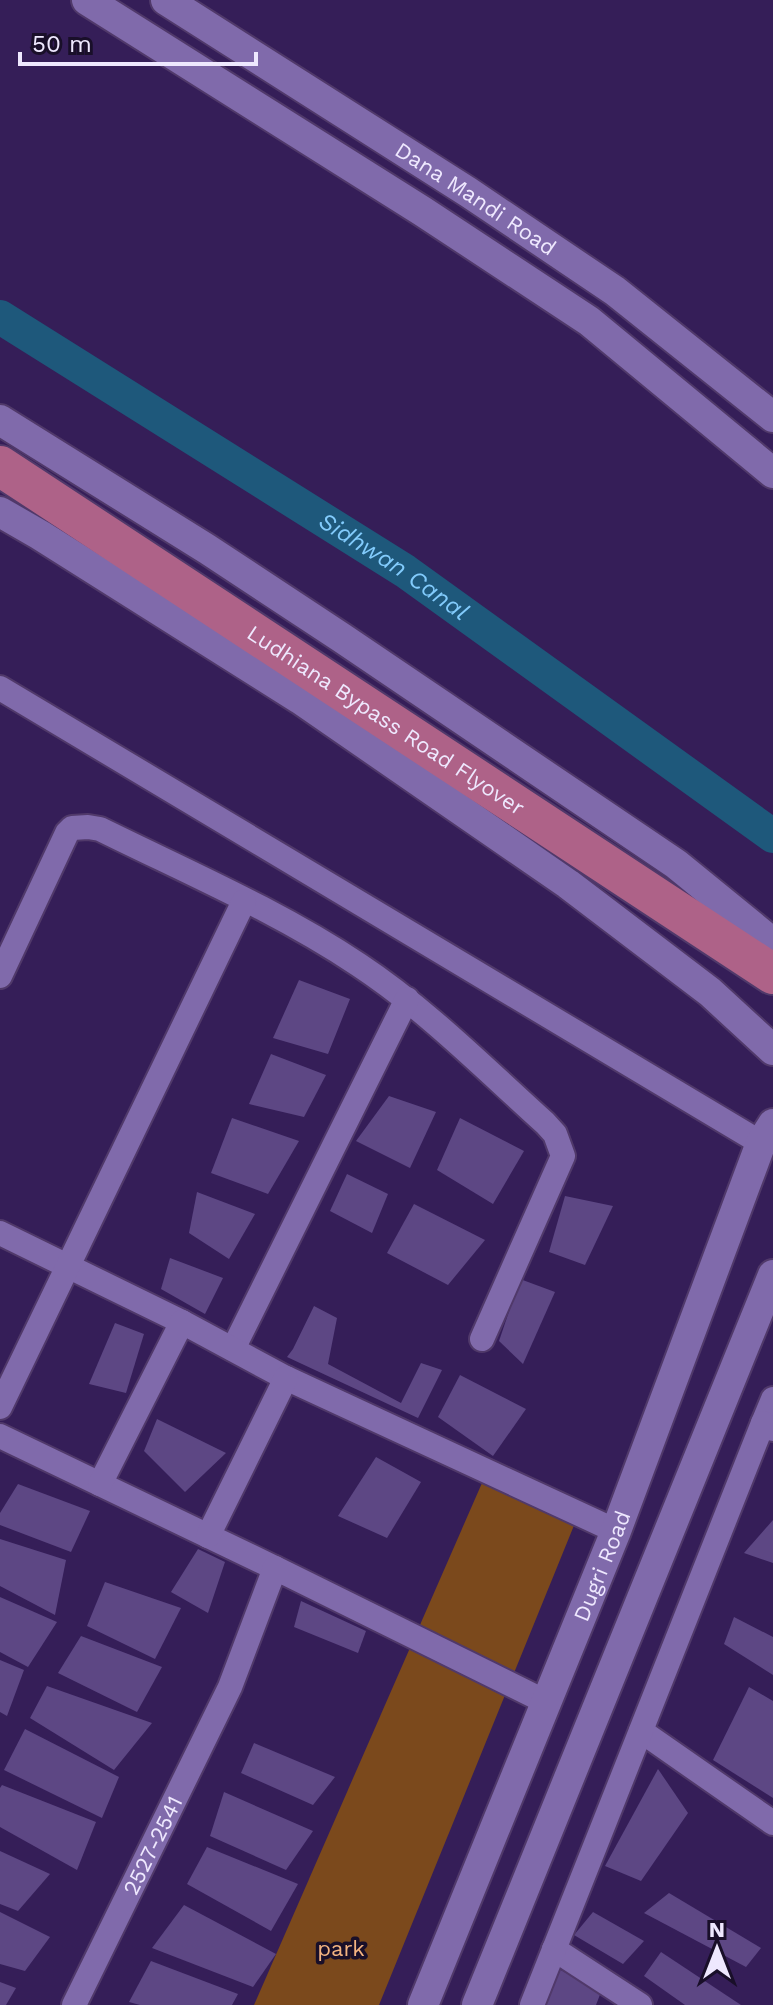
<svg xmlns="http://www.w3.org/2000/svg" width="773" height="2005" viewBox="0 0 773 2005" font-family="'Work Sans',sans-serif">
  <rect width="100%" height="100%" fill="#351e58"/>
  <polygon fill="#7b491c" points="482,1483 575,1523 379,2005 254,2005"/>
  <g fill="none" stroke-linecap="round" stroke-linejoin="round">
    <path stroke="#1e587b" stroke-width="34" id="s1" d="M0 317 405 571 773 836"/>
  </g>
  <g fill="#5d4784">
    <polygon points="299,980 350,999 328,1054 273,1038"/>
    <polygon points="271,1054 326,1075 304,1117 249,1104"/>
    <polygon points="389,1096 436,1112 410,1168 356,1141"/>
    <polygon points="232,1118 299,1141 268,1194 211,1173"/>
    <polygon points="460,1118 524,1151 493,1204 437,1170"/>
    <polygon points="347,1174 388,1194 372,1233 330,1211"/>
    <polygon points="197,1192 255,1214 229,1259 189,1233"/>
    <polygon points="565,1196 613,1206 585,1265 549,1252"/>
    <polygon points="414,1204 485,1240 448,1285 387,1253"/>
    <polygon points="170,1258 223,1278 205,1314 161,1289"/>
    <polygon points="520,1279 555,1292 523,1364 499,1341"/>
    <polygon points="314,1306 337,1318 328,1364 401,1403 421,1363 442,1370 418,1418 287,1357 293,1349"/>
    <polygon points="115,1323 144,1334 126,1393 89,1384"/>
    <polygon points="460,1375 526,1409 493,1456 438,1417"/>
    <polygon points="157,1419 226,1453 185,1492 144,1451"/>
    <polygon points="376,1457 421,1482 387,1538 338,1516"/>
    <polygon points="18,1484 90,1511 71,1552 0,1525 0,1513"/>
    <polygon points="773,1520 773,1563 744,1553"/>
    <polygon points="0,1539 66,1560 55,1615 0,1586"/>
    <polygon points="198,1549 225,1562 208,1613 171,1592"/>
    <polygon points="105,1582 181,1608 155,1659 87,1626"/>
    <polygon points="0,1597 57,1622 28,1667 0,1652"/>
    <polygon points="301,1601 366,1631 358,1653 294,1627"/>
    <polygon points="734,1617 773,1637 773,1675 724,1644"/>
    <polygon points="81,1636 162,1667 137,1712 58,1673"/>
    <polygon points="0,1660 24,1670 7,1716 0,1712"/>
    <polygon points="47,1686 152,1723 114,1770 30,1718"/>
    <polygon points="749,1687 773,1701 773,1798 713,1760"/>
    <polygon points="25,1729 119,1777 102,1818 4,1770"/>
    <polygon points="254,1743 335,1777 313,1805 241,1773"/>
    <polygon points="658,1769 688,1813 641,1881 605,1866"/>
    <polygon points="2,1785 96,1822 77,1870 0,1827 0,1788"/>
    <polygon points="224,1792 313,1831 286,1870 210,1836"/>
    <polygon points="207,1847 298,1884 271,1931 187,1884"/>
    <polygon points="0,1851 50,1874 18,1911 0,1904"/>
    <polygon points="669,1893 761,1948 746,1967 644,1913"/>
    <polygon points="184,1905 276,1954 253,1987 152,1948"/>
    <polygon points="0,1912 50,1937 25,1971 0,1964"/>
    <polygon points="593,1912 644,1941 623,1964 574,1935"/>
    <polygon points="661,1952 741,2005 685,2005 644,1976"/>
    <polygon points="151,1961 238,1994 232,2005 140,2005 129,2002"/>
    <polygon points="557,1968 601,1992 596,2005 544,2005"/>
    <polygon points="0,1982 16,1988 6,2005 0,2005"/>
  </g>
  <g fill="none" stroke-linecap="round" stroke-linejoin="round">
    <g stroke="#50396a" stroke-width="28">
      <g id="minor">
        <polyline points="0,688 761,1143"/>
        <path d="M0 976 67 833 72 828 88 827 100 829C187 872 278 911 359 965 427 1010 485 1069 545 1123L555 1134 563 1156 482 1339"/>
        <polyline points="0,1233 182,1322"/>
        <polyline points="233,1349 407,999"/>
        <polyline points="773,1399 763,1423 773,1429"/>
        <polyline points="0,1407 244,901"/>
        <polyline points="0,1436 275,1568"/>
        <polyline points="100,1484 182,1322 286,1378 616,1531"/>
        <polyline points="208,1536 286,1378"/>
        <polyline points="641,1731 773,1823"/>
        <polyline points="554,1949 640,2005"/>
        <path id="s2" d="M74 2005 230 1687 275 1568 546 1702"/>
        <polyline points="532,2005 763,1423"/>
      </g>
    </g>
    <g stroke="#50396a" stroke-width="34">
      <g id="tertiary">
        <polyline points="87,0 422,211 589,321 773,473"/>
        <path id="s3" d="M166 0 468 192 615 291 773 417"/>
        <polyline points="0,420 207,549 342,638 676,864 773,943"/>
        <polyline points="0,512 40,535 300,699 568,884 710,992 773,1050"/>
        <path id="s4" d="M423 2005 616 1531 761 1143 773 1124"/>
        <polyline points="477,2005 773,1275"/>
      </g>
    </g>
    <g stroke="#50396a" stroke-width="44">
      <g id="trunk">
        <path id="s5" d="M0 466 773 974"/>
      </g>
    </g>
    <use href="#minor" stroke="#806aab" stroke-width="24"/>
    <use href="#tertiary" stroke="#806aab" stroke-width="30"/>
    <use href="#trunk" stroke="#ae6288" stroke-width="40"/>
  </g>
  <g text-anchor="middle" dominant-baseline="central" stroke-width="7" stroke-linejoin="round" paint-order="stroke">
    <g font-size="22" fill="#eee8fe" stroke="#190f29">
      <text stroke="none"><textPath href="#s3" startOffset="368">Dana Mandi Road</textPath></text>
      <text stroke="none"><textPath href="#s5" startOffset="462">Ludhiana Bypass Road Flyover</textPath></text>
      <text stroke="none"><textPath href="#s4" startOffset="474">Dugri Road</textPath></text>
      <text stroke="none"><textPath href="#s2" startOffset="178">2527-2541</textPath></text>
    </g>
    <g font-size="22" fill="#f4b481" stroke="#190f29">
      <text x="341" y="1948">park</text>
    </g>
    <g font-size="24" font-style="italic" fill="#82cbfc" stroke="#190f29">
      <text stroke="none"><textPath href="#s1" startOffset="466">Sidhwan Canal</textPath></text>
    </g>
  </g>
  <g transform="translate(717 1949)" stroke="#190f29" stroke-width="6" paint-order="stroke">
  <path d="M0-6L14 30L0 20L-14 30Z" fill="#eee8fe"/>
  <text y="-12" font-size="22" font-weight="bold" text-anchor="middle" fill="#eee8fe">N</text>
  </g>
  <path d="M20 52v12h236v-12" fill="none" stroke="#eee8fe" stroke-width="4"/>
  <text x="32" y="52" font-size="24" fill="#eee8fe" stroke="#190f29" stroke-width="6" paint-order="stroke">50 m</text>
</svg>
